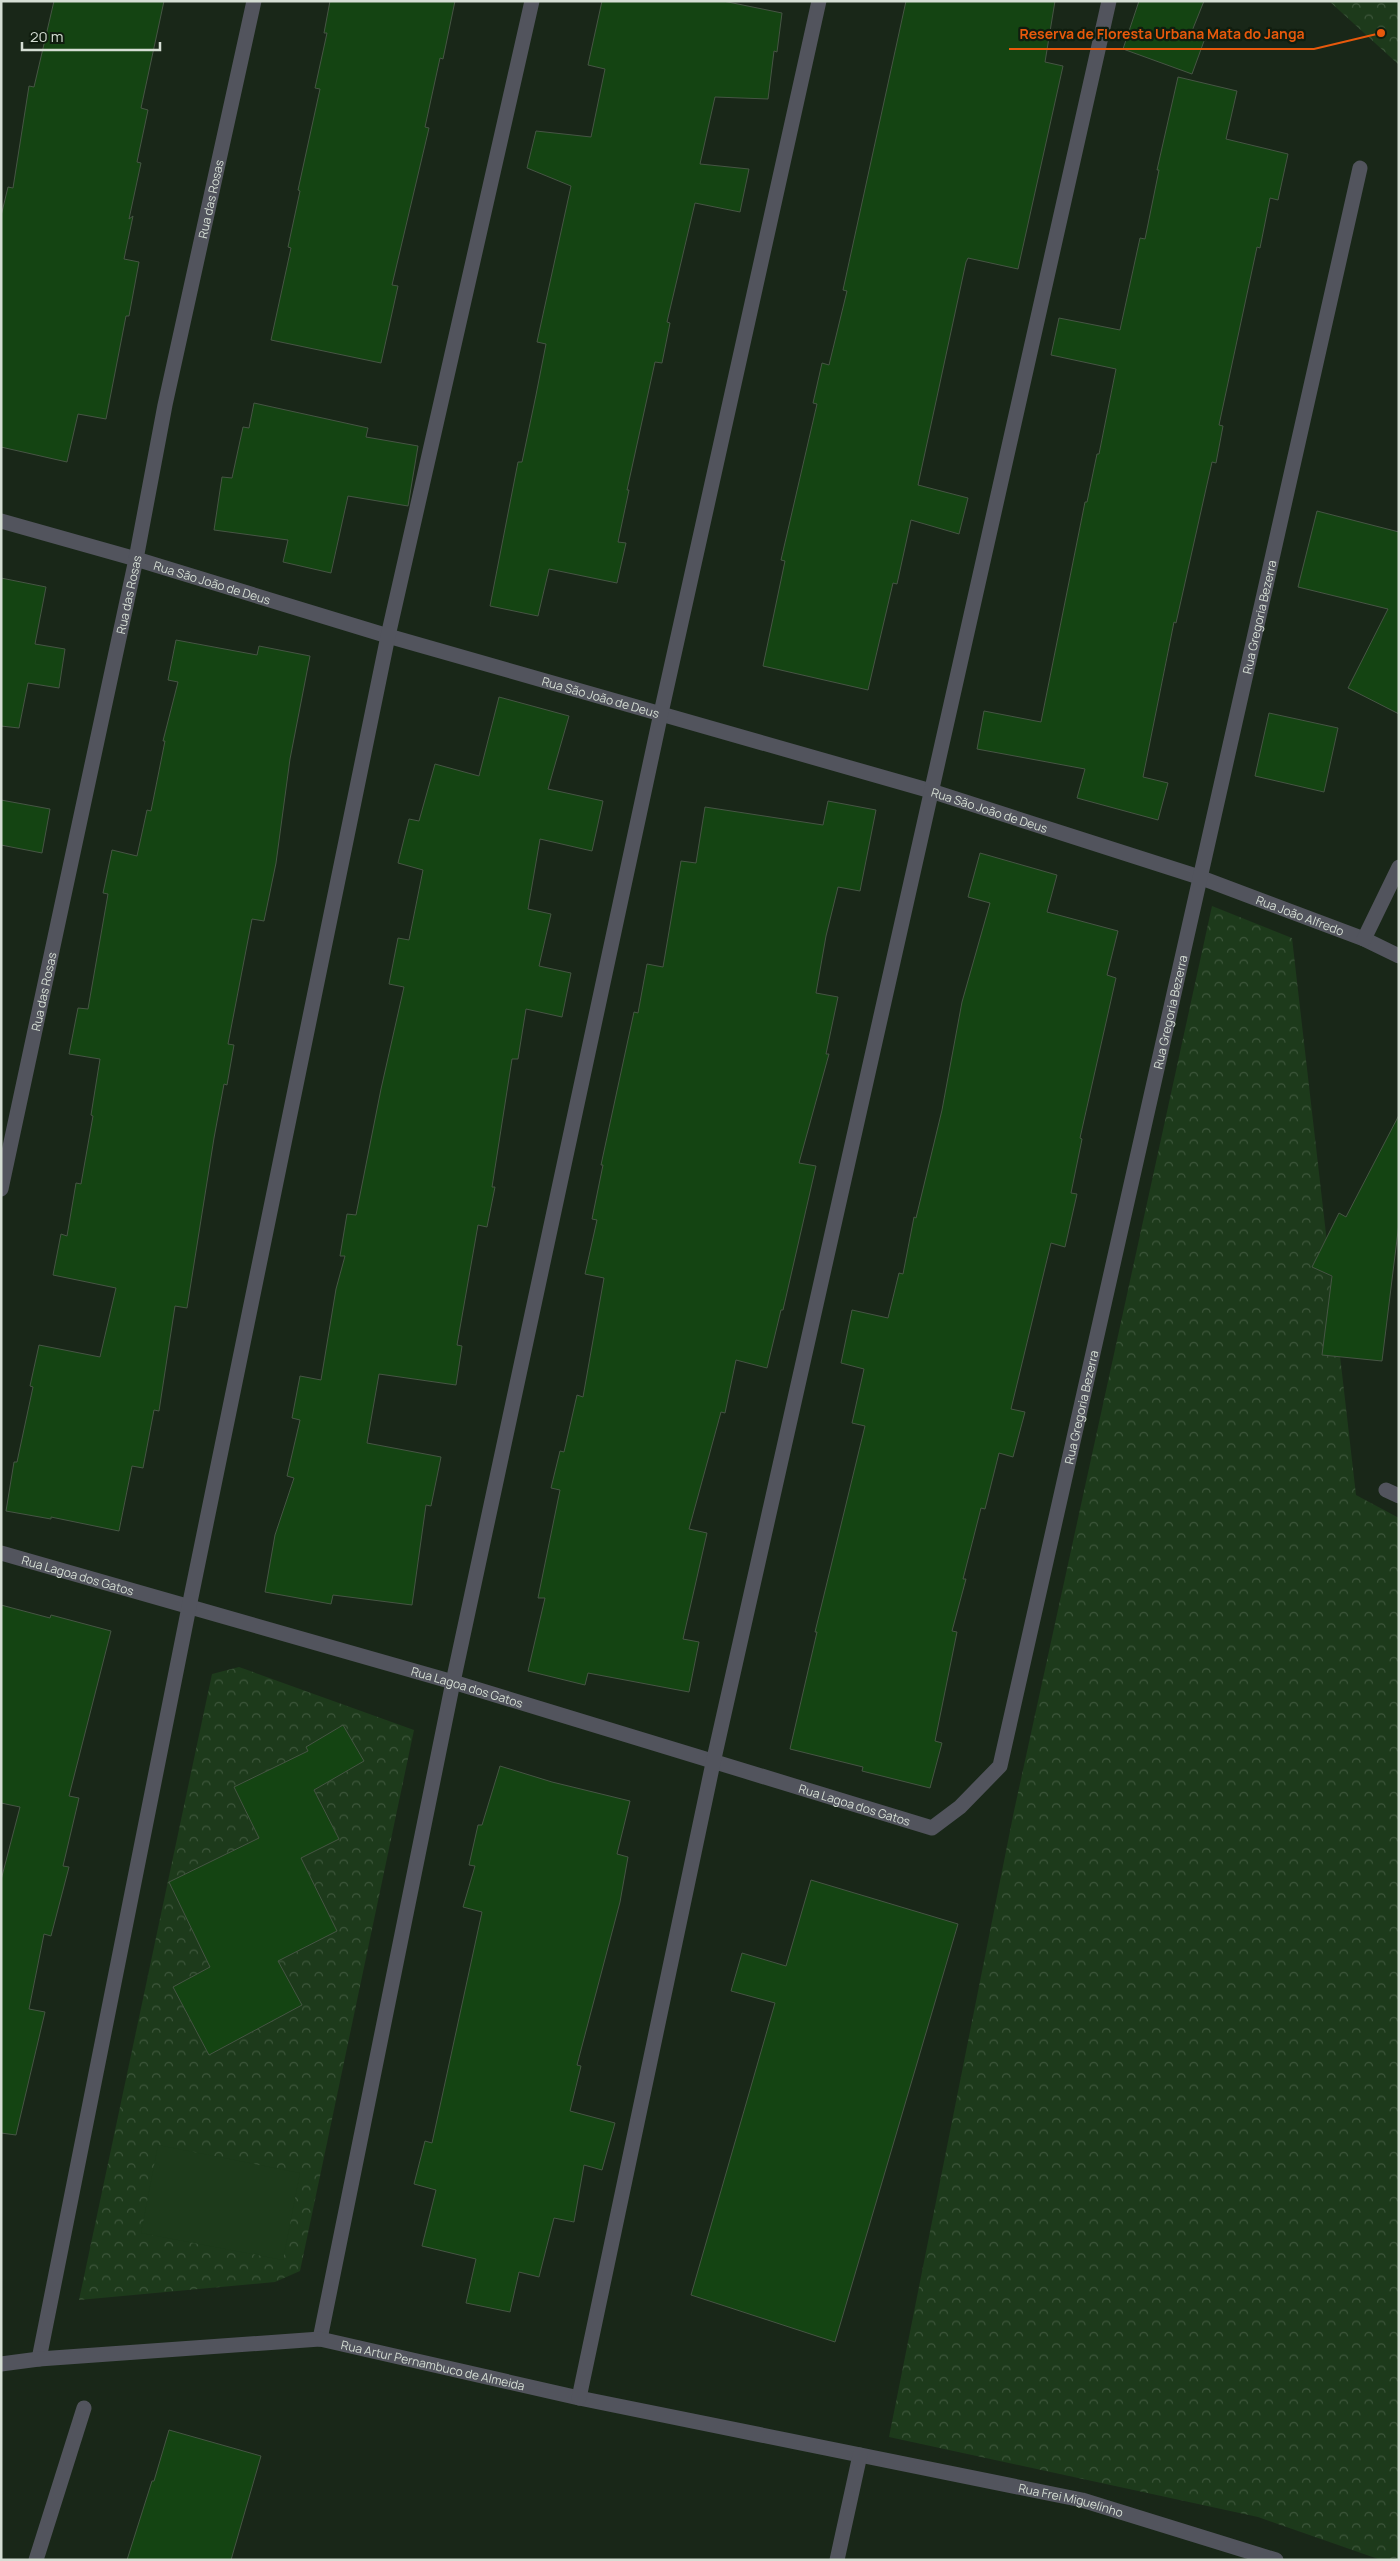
<svg xmlns="http://www.w3.org/2000/svg" width="1400" height="2561" viewBox="0 0 1400 2561" font-family="Manrope,sans-serif">
  <defs>
    <pattern id="forest-crowns" width="20" height="18" patternUnits="userSpaceOnUse" patternTransform="scale(1.25)"><rect width="20" height="18" fill="#1d3a1b"/><path d="M2 6a3 3 0 1 1 6 0M12 15a3 3 0 1 1 6 0" fill="none" stroke="#3d563b"/></pattern>
  </defs>
  <rect width="100%" height="100%" fill="#192718"/>
  <g fill="url(#forest-crowns)">
    <polygon points="1329,1 1399,1 1399,65"/>
    <polygon points="1212,906 1292,938 1356,1495 1399,1518 1399,2560 1381,2560 1258,2517 889,2437 1014,1811"/>
    <polygon points="239,1667 414,1730 300,2271 275,2282 79,2300 212,1674"/>
  </g>
  <polygon fill="#1d3a1b" points="158,2145 300,2173 283,2260 141,2233"/>
  <g fill="#144412" stroke="#465544">
    <polygon points="54,1 164,1 141,108 148,110 137,162 141,163 129,219 133,216 124,259 139,262 129,316 126,316 106,419 78,414 67,462 1,447 1,216 8,187 13,188 29,86 34,87"/>
    <polygon points="330,1 455,1 443,59 440,58 425,127 429,128 392,285 398,286 381,363 271,340 291,248 288,247 300,191 298,190 320,89 315,88 327,33 324,33"/>
    <polygon points="602,1 723,1 782,13 777,52 774,51 768,99 715,97 700,164 749,169 740,212 695,203 667,322 670,323 662,363 655,362 627,490 629,490 618,542 626,543 617,583 549,569 538,616 490,606 518,462 522,462 536,395 546,344 537,342 571,186 527,168 536,131 591,137 605,69 588,65"/>
    <polygon points="906,1 1055,1 1045,62 1063,66 1018,269 968,258 966,262 918,485 968,498 959,534 911,520 897,584 893,583 868,690 763,666 785,561 781,560 817,404 813,403 822,363 829,365 847,291 843,290"/>
    <polygon points="1139,1 1204,1 1190,36 1204,41 1192,74 1123,49"/>
    <polygon points="1178,77 1237,91 1226,139 1288,154 1278,200 1270,198 1260,248 1257,247 1219,425 1223,426 1216,463 1212,462 1176,623 1174,622 1143,777 1168,783 1158,820 1077,798 1085,769 977,749 984,711 1041,722 1085,502 1087,502 1097,454 1099,454 1116,369 1051,355 1059,318 1120,330 1140,238 1145,239 1159,170 1157,170"/>
    <polygon points="254,403 368,428 366,437 418,446 408,506 348,496 331,573 283,562 288,540 214,530 222,477 232,478 243,427 249,428"/>
    <polygon points="1317,511 1399,532 1399,714 1348,688 1388,609 1298,587"/>
    <polygon points="1,578 46,587 35,644 65,649 59,688 28,683 19,728 1,726"/>
    <polygon points="176,640 257,655 259,646 310,656 290,759 276,863 264,921 252,919 228,1044 234,1045 227,1085 224,1084 214,1138 187,1308 175,1306 159,1411 154,1410 143,1468 132,1466 119,1531 51,1517 51,1519 6,1511 14,1462 17,1462 33,1387 30,1386 39,1345 100,1357 116,1288 53,1275 61,1234 67,1236 76,1183 81,1184 93,1116 91,1115 100,1059 69,1054 78,1008 88,1009 108,894 103,893 112,850 137,856 147,810 151,811 165,741 163,741 178,682 168,680"/>
    <polygon points="499,697 569,716 548,789 603,801 592,851 540,839 528,909 551,914 539,966 571,973 562,1017 526,1009 518,1059 512,1059 492,1187 495,1187 487,1227 478,1225 457,1345 462,1346 456,1385 379,1374 367,1443 441,1457 431,1506 426,1505 412,1605 333,1595 331,1604 265,1592 275,1535 294,1478 287,1476 300,1420 292,1418 300,1376 321,1380 336,1289 345,1256 340,1256 347,1214 356,1215 381,1089 404,987 389,984 398,938 409,940 423,870 398,863 409,819 419,821 435,764 479,776"/>
    <polygon points="1269,713 1338,728 1324,792 1255,776"/>
    <polygon points="1,800 50,809 42,853 1,845"/>
    <polygon points="828,801 876,810 860,891 838,887 826,936 816,993 838,997 826,1054 829,1054 799,1163 816,1166 783,1310 781,1310 767,1368 736,1360 725,1413 721,1412 689,1529 707,1533 683,1639 699,1642 689,1692 588,1673 585,1685 528,1671 545,1598 538,1598 560,1490 551,1488 560,1451 564,1452 577,1395 583,1397 604,1278 585,1274 597,1220 592,1219 603,1165 601,1165 634,1012 638,1013 647,964 663,967 681,861 696,863 705,807 823,825"/>
    <polygon points="980,853 1057,875 1047,912 1118,931 1107,975 1116,978 1080,1138 1082,1139 1071,1193 1077,1194 1065,1247 1051,1243 1011,1409 1025,1412 1013,1457 999,1453 985,1509 981,1508 963,1579 966,1579 952,1631 957,1632 935,1741 942,1743 930,1788 862,1771 863,1767 790,1749 817,1632 815,1632 865,1426 852,1423 864,1369 841,1363 852,1310 888,1318 899,1273 903,1274 914,1217 916,1218 942,1110 962,1002 990,903 968,897"/>
    <polygon points="1399,1115 1399,1223 1382,1361 1322,1355 1332,1276 1312,1267 1339,1213 1346,1217"/>
    <polygon points="1,1605 50,1618 51,1615 111,1631 69,1796 79,1798 63,1866 69,1867 51,1936 44,1934 29,2009 45,2012 16,2135 1,2133 1,1880 20,1807 1,1803"/>
    <polygon points="343,1725 364,1761 314,1790 339,1839 301,1858 337,1931 278,1961 302,2005 209,2055 173,1987 210,1967 169,1882 259,1838 234,1787 308,1751 306,1747"/>
    <polygon points="500,1766 552,1782 630,1801 617,1854 628,1857 620,1902 577,2065 581,2066 570,2111 615,2123 602,2170 584,2165 574,2222 554,2218 539,2277 519,2272 510,2312 466,2303 476,2259 422,2246 436,2190 414,2184 425,2141 432,2143 482,1912 463,1907 475,1866 469,1865 478,1825 482,1825"/>
    <polygon points="811,1880 958,1924 835,2342 691,2295 775,2003 731,1991 742,1953 786,1966"/>
    <polygon points="169,2430 261,2456 231,2560 127,2560 152,2481 154,2481"/>
  </g>
  <g fill="none" stroke-linecap="round" stroke-linejoin="round">
    <g stroke="#52545d" stroke-width="15">
      <path id="s1" d="M1 521 136 559 388 636 931 791 1199 877 1364 939 1399 956"/>
      <polyline points="1364,939 1399,867"/>
      <path id="s2" d="M1 1189 136 559 165 405 254 1"/>
      <polyline points="1386,1490 1399,1496"/>
      <path id="s3" d="M1 1553 453 1682 932 1828 960 1807 1000 1766 1360 168"/>
      <polyline points="320,2339 453,1682 661,713 819,1"/>
      <polyline points="39,2359 189,1607 388,636 532,1"/>
      <path id="s4" d="M1 2364 39 2359 320 2339 579 2398 1082 2500 1276 2560"/>
      <polyline points="579,2398 713,1763 1109,1"/>
      <polyline points="36,2560 84,2408"/>
      <polyline points="837,2560 860,2455"/>
    </g>
  </g>
  <g text-anchor="middle" dominant-baseline="central" stroke-width="4.5" stroke-linejoin="round" paint-order="stroke">
    <g font-size="12" fill="#d5ded4" stroke="#101d0f">
      <text stroke="none"><textPath href="#s2" startOffset="1012">Rua das Rosas</textPath></text>
      <text stroke="none"><textPath href="#s1" startOffset="220">Rua São João de Deus</textPath></text>
      <text stroke="none"><textPath href="#s2" startOffset="608">Rua das Rosas</textPath></text>
      <text stroke="none"><textPath href="#s3" startOffset="2241">Rua Gregoria Bezerra</textPath></text>
      <text stroke="none"><textPath href="#s1" startOffset="625">Rua São João de Deus</textPath></text>
      <text stroke="none"><textPath href="#s1" startOffset="1030">Rua São João de Deus</textPath></text>
      <text stroke="none"><textPath href="#s1" startOffset="1358">Rua João Alfredo</textPath></text>
      <text stroke="none"><textPath href="#s2" startOffset="202">Rua das Rosas</textPath></text>
      <text stroke="none"><textPath href="#s3" startOffset="1836">Rua Gregoria Bezerra</textPath></text>
      <text stroke="none"><textPath href="#s3" startOffset="1431">Rua Gregoria Bezerra</textPath></text>
      <text stroke="none"><textPath href="#s3" startOffset="80">Rua Lagoa dos Gatos</textPath></text>
      <text stroke="none"><textPath href="#s3" startOffset="485">Rua Lagoa dos Gatos</textPath></text>
      <text stroke="none"><textPath href="#s3" startOffset="890">Rua Lagoa dos Gatos</textPath></text>
      <text stroke="none"><textPath href="#s4" startOffset="436">Rua Artur Pernambuco de Almeida</textPath></text>
      <text stroke="none"><textPath href="#s4" startOffset="1088">Rua Frei Miguelinho</textPath></text>
    </g>
  </g>
  <path fill="none" stroke="#e8590c" stroke-width="2" d="M1381 33L1314 49H1009"/>
  <circle fill="#e8590c" stroke="#101d0f" stroke-width="2" cx="1381" cy="33" r="5"/>
  <g font-size="14" text-anchor="middle" font-weight="bold" fill="#e8590c" stroke="#101d0f" stroke-width="4.5" stroke-linejoin="round" paint-order="stroke">
    <text x="1162" y="39">Reserva de Floresta Urbana Mata do Janga</text>
  </g>
  <rect width="1400" height="2561" fill="none" stroke="#d5ded4" stroke-width="5"/>
  <path d="M22 42v8h138v-8" fill="none" stroke="#d5ded4" stroke-width="2.5"/>
  <text x="30" y="42" font-size="15" fill="#d5ded4" stroke="#101d0f" stroke-width="4" paint-order="stroke">20 m</text>
</svg>
